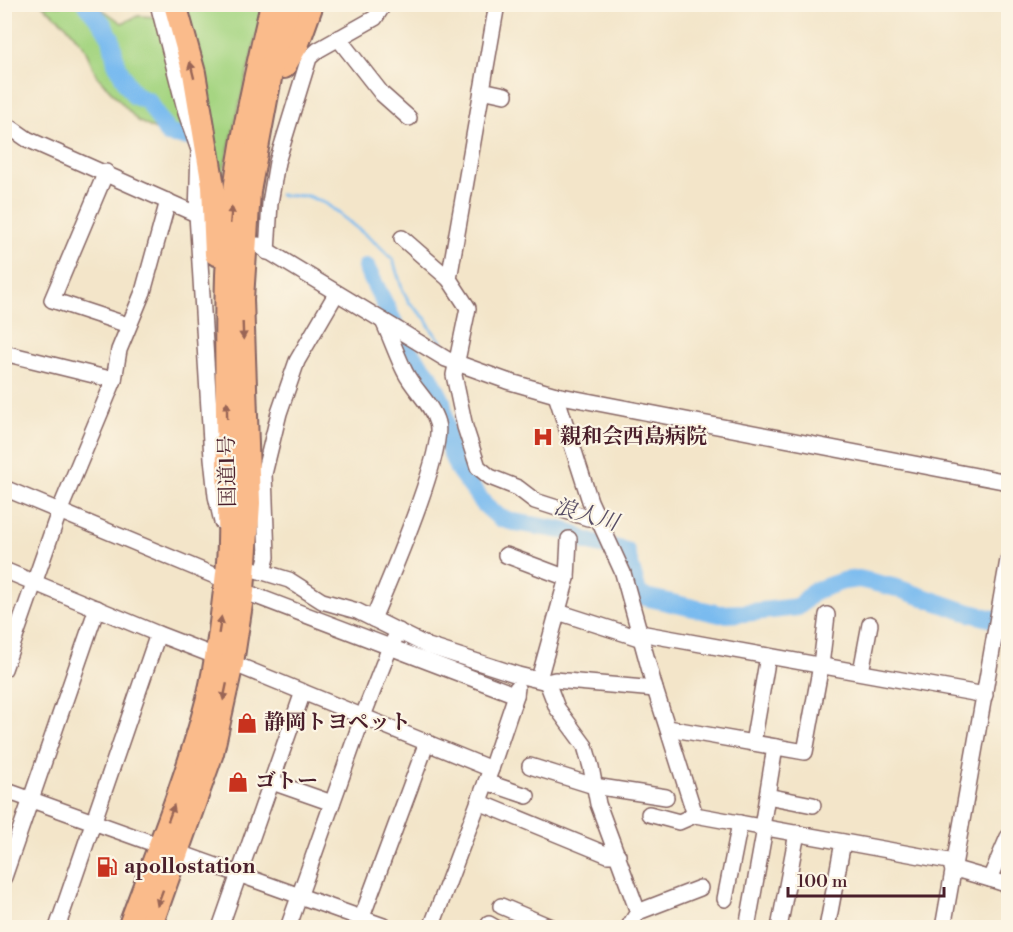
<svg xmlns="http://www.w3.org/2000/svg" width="1013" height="932" viewBox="0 0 1013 932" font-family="'Libre Bodoni','Noto Serif JP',serif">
  <rect width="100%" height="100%" fill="#fcf5e5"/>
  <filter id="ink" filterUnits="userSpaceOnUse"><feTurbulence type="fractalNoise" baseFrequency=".0167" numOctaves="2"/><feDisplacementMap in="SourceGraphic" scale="12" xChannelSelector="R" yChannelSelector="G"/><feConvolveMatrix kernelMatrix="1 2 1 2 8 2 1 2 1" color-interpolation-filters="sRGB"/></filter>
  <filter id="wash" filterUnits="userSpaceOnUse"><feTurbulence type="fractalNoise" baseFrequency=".008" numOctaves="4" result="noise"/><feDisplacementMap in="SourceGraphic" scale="24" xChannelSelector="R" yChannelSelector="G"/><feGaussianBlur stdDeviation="1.35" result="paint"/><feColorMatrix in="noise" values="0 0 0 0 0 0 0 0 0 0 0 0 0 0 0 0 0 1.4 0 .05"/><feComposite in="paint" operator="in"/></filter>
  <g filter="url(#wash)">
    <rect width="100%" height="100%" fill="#f3e5c9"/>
    <g fill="#a6d582" stroke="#787a56" stroke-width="1.5">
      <polygon points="42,5 96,5 122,23 138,16 159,17 188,131 163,134 138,121 97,76 84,47 66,25"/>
      <polygon points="186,5 264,5 219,189"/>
    </g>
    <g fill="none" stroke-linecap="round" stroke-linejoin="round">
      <g stroke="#7abbef" stroke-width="3">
        <polyline points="982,4 993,10"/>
        <polyline points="280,195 308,196 327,204 377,244 393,260 403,291 409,302 426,319 431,329 450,352"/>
      </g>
      <g stroke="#7abbef" stroke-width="18">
        <polyline points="86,4 102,23 111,38 116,63 128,86 135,96 148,101 168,134 190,137"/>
        <polyline points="366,267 408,350 430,377 442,401 450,450 458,469 484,504 500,518 514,522 566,531 586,541 626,551 638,592 641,596 720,614 744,613 798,607 814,591 843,581 859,579 897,588 963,611 1008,623"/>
      </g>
    </g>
  </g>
  <g filter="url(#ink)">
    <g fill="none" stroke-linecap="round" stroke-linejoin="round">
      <g stroke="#856462" stroke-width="18">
        <g id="minor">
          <polyline points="158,4 186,113 199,150 197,214 212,458 216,496 222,522"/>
          <polyline points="497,4 482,90 505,95"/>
          <polyline points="338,38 382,94 409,118"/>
          <polyline points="482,90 449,279 468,308 454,375 465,427 478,467 490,477 518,488 535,501 588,518"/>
          <polyline points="4,123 27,139 205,218"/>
          <polyline points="106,172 52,300 128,325"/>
          <polyline points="402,238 449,279"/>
          <polyline points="258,245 446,359 507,381 556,395 1008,482"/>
          <polyline points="267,252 270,203 277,162 309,58 318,50 375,18 384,4"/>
          <polyline points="4,353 114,380"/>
          <polyline points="556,395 590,501 623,573 655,689 695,815 954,862"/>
          <polyline points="4,488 227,581"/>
          <polyline points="506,555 567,578"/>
          <polyline points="243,566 289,580 322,601 357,611 428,646 518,675 547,682 555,680 655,689"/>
          <polyline points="4,570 158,634 215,656"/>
          <polyline points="263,572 267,557 264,474 279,413 297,361 336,294"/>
          <polyline points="243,591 516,695"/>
          <polyline points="558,612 642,639"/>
          <path d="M373 619C387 585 446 451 437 423 432 404 414 390 405 372 397 356 391 338 383 321"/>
          <polyline points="640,633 985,695"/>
          <polyline points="232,663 491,769"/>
          <polyline points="4,669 59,512 114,380 119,350 143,292 168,201"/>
          <polyline points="861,672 870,624"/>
          <polyline points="539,679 567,578 569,539"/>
          <polyline points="547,682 557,708 585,746 591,767 598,804 638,912 628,928"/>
          <polyline points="668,728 805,752 821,665 827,615"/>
          <polyline points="753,743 768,656"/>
          <polyline points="530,766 594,786 666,797"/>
          <polyline points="272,782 332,803"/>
          <polyline points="486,782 527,796"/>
          <polyline points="4,790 389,928"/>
          <polyline points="767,796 813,805"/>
          <polyline points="479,802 608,855 618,855"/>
          <polyline points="649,814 679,822 695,815"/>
          <polyline points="762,827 775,747"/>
          <polyline points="952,868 990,879 1008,837"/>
          <polyline points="4,877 97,608"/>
          <polyline points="990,879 1008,885"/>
          <polyline points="725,899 740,823"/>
          <polyline points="501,906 553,928"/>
          <polyline points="638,912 700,888"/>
          <polyline points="489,924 496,928"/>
          <polyline points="359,925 427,742"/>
          <polyline points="57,928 158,634"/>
          <polyline points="220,928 303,692"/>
          <polyline points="288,928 363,716 390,647 399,631"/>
          <polyline points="431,928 491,769 516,695 517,688"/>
          <polyline points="747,928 765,828"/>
          <polyline points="779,928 797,833"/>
          <polyline points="827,928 843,842"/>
          <polyline points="943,928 1008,560"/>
        </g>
      </g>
      <g stroke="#856462" stroke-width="26">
        <g id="highway">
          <polyline points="175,4 194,73 213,186 216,254"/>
          <polyline points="284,67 298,43 312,4"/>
          <path d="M129 928C155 857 184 786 204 713 216 672 221 624 226 582 231 545 229 506 228 469 227 404 225 339 227 275 231 183 251 94 272 4"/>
          <polyline points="150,928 212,753 232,663 243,591 249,503 242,299 249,191 276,46 289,4"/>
        </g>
      </g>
      <use href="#minor" stroke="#fff" stroke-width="15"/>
      <use href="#highway" stroke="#fabb8b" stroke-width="22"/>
    </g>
    <defs><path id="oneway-solid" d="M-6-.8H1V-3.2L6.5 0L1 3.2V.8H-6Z" transform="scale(1.5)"/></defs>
    <g fill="#996556">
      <use href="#oneway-solid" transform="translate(192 70) rotate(-104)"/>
      <use href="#oneway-solid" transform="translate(231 215) rotate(-85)"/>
      <use href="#oneway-solid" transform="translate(243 331) rotate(88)"/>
      <use href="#oneway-solid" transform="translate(227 410) rotate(-91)"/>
      <use href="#oneway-solid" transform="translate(220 625) rotate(-81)"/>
      <use href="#oneway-solid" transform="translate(225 692) rotate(102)"/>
      <use href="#oneway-solid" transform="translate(171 813) rotate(-70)"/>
      <use href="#oneway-solid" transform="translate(160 898) rotate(110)"/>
    </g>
  </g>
  <defs>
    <g id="hospital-bare" transform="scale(1.62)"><path d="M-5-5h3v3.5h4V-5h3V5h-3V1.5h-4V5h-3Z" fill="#c8321e" stroke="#fcf5e5" stroke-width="2.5" paint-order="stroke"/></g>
    <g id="shop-bare" transform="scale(1.62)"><path d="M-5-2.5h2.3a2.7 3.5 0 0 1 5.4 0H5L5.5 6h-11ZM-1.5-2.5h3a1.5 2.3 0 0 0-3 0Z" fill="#c8321e" stroke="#fcf5e5" stroke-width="2.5" paint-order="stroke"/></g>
    <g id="fuel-bare" transform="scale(1.62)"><path d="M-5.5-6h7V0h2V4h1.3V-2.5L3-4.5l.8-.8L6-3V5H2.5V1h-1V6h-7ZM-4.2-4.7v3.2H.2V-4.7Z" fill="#c8321e" stroke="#fcf5e5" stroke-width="2.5" paint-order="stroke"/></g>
  </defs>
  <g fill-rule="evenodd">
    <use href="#hospital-bare" x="543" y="437"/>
    <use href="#shop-bare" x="247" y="723"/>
    <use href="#shop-bare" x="238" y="782"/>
    <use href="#fuel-bare" x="107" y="867"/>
  </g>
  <g text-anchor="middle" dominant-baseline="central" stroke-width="4.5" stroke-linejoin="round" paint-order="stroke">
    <g font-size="21" font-weight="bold" fill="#4a1f2b" stroke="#fcf5e5" text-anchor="start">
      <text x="560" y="437">親和会西島病院</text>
      <text x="264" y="723">静岡トヨペット</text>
      <text x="255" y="782">ゴトー</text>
      <text x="124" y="867">apollostation</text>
    </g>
    <g font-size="21" fill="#4a1f2b" stroke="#fcf5e5">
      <text transform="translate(228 471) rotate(-91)">国道1号</text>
    </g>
    <g font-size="22" font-style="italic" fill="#584e66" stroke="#fcf5e5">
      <text transform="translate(586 515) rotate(16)">浪人川</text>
    </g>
  </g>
  <rect width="1013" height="932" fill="none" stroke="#fcf5e5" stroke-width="24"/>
  <path d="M788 887v9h156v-9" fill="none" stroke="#4a1f2b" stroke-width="3"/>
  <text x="797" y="887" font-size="18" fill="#4a1f2b" stroke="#fcf5e5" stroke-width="4.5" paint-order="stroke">100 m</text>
</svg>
